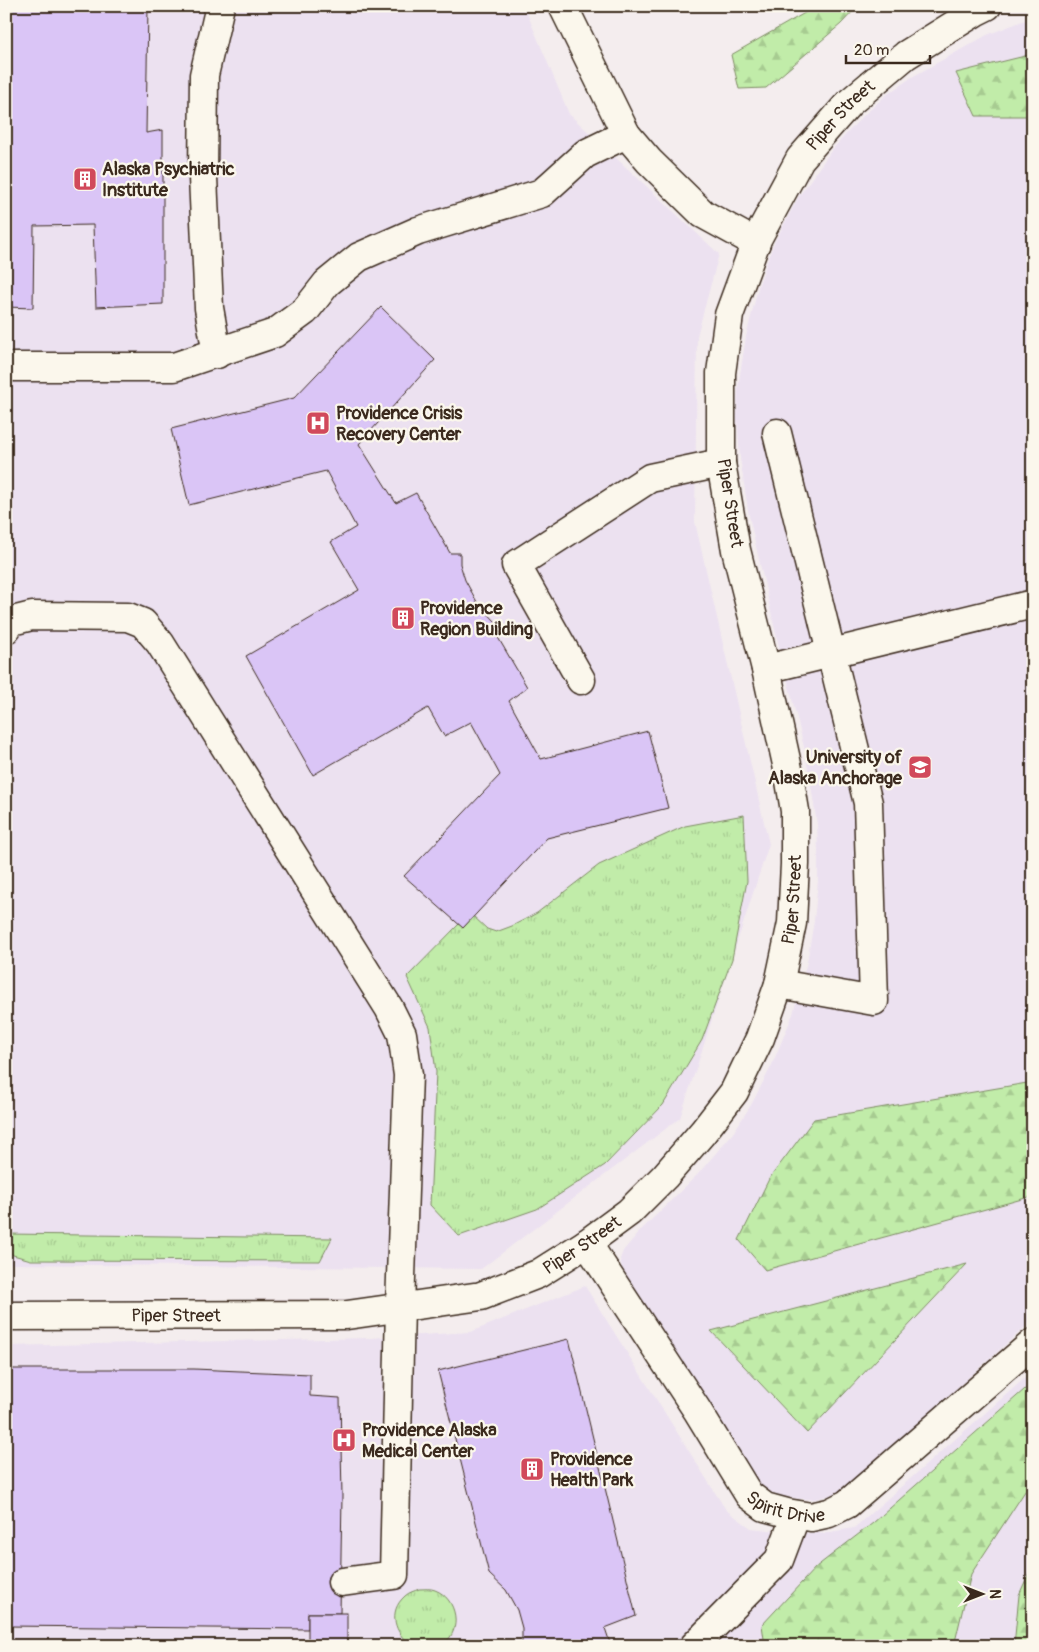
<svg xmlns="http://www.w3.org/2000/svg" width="1039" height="1652" viewBox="0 0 1039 1652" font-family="Pangolin,sans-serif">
  <defs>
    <pattern id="grass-tufts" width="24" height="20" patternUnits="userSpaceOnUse" patternTransform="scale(1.25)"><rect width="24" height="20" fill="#c1eca9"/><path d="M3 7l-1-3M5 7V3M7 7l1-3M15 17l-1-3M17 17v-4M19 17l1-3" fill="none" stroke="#a7cb91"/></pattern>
    <pattern id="forest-firs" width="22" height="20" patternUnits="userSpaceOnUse" patternTransform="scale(1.25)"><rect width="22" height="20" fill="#c1eca9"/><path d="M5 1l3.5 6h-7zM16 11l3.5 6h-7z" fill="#a7cb91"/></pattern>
  </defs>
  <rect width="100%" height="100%" fill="#f4edee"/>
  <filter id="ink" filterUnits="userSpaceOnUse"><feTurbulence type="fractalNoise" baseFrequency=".02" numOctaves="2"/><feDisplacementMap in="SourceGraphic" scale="10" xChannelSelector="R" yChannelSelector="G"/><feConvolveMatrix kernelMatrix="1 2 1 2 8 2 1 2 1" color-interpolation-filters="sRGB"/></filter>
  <g filter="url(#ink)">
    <g fill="#ece1f0">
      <polygon points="6,6 524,6 569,114 719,254 697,336 695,522 769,844 680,1118 481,1269 6,1264"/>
      <polygon points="1033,17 1033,1320 841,1492 816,1499 800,1499 782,1496 765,1490 751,1479 624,1277 620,1259 623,1251 639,1232 698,1174 733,1133 751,1105 771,1067 793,1014 807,962 814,921 818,880 818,852 817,824 811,786 804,747 776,634 749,516 740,458 737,418 738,387 746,337 759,284 773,245 799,196 831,151 860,119 885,96 912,77 987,35"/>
      <polygon points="585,1286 726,1510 751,1528 793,1533 825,1533 854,1528 1033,1371 1033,1646 6,1646 6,1346 369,1338 471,1332"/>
    </g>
    <g fill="url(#grass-tufts)" stroke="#7e8b64">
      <polygon points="744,815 747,881 732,959 702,1040 663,1105 605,1165 537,1209 459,1236 430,1205 436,1072 430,1027 407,977 459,924 463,928 473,916 487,929 496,932 512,926 537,913 599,865 685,826"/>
      <polygon points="6,1234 332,1238 320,1261 31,1260 13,1255 6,1248"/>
      <path d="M419 1589C424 1589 431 1588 435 1590 457 1598 463 1631 443 1644 435 1649 419 1646 411 1646 395 1633 387 1612 405 1596 409 1592 415 1591 419 1589Z"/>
    </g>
    <g fill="url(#forest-firs)" stroke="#7e8b64">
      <polygon points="817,6 858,6 841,24 766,88 739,89 731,55"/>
      <polygon points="1033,54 1033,116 976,116 956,73"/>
      <polygon points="1033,1082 1033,1196 765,1270 739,1240 769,1179 814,1119"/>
      <polygon points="967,1264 807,1433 711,1331"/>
      <polygon points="1033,1382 1033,1479 971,1574 954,1646 765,1646 762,1625 816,1567 873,1523"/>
      <polygon points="1033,1564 1033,1646 1014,1646 1019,1595"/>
    </g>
    <g fill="#dac5f6" stroke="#3b2a1e">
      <polygon points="6,6 148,6 146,133 163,130 163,304 96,307 93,225 34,226 33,308 6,307"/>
      <polygon points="381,307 435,360 359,444 396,503 416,493 450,553 460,553 460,564 465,580 477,602 496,622 493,629 527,687 509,701 541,759 648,731 668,808 547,838 463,928 404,876 500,775 471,722 444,736 428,708 313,775 246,656 359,590 331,542 356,527 326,471 189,505 171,429 294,398"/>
      <polygon points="569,1339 636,1616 605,1628 611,1646 522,1646 522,1628 517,1610 506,1590 489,1574 438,1371"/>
      <polygon points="6,1369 194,1369 310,1374 310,1396 340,1398 342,1496 340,1613 308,1613 308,1629 6,1626"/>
      <rect x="308" y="1613" width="39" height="33"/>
    </g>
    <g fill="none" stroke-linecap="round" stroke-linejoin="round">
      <g stroke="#3b2a1e" stroke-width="31">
        <g id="minor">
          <polyline points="563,6 626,134 649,161 703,214 756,243"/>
          <polyline points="217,354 209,308 203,177 204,75 220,6"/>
          <polyline points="6,367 174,367 275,333 305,311 327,283 359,257 418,231 542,193 585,154 626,134"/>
          <polyline points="777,433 868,803 874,1001 779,984"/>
          <polyline points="6,629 12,621 32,616 128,617 143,623 160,643 389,1008 402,1034 408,1075 400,1306 394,1575 342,1582"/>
          <polyline points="766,669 1033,604"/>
          <polyline points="581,680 516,565 650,478 721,463"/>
          <path id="s1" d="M587 1243 697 1410 749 1495 765 1507 787 1513 811 1517 829 1513 847 1504 1033 1343"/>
          <path id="s2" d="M6 1316 347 1315 481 1296 538 1274 587 1243 629 1212 665 1176 703 1132 734 1092 760 1038 779 984 792 923 795 864V811L788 769 766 669 736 550 721 463V373L729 315 757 239 800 159 849 103 906 55 975 12 987 6"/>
          <polyline points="694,1646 779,1560 796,1515"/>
        </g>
      </g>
      <use href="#minor" stroke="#fbf7ec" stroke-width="28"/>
    </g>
  </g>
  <defs>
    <g id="building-square" transform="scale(1.25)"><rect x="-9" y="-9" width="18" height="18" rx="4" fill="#d1495b" stroke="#fbf7ec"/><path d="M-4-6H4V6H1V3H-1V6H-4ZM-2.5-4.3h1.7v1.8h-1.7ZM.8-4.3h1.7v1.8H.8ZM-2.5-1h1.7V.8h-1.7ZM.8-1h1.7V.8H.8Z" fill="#fff"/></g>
    <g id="hospital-square" transform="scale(1.25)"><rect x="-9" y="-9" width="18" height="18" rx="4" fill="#d1495b" stroke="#fbf7ec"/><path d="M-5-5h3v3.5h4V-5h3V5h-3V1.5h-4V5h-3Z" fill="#fff"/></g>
    <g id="university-square" transform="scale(1.25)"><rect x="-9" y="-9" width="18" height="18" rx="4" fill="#d1495b" stroke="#fbf7ec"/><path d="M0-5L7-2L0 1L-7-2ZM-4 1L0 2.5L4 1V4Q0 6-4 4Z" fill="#fff"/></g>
  </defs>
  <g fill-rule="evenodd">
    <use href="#building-square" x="85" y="179"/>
    <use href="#hospital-square" x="318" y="423"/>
    <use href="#building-square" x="403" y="618"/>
    <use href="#university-square" x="920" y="767"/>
    <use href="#hospital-square" x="344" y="1440"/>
    <use href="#building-square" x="532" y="1469"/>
  </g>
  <g text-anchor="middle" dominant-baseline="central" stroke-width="4.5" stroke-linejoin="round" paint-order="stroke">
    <g font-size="18" fill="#3b2a1e" stroke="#fbf7ec">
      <text stroke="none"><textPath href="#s2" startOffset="1835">Piper Street</textPath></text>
      <text transform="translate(730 503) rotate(81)">Piper Street</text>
      <text stroke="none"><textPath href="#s2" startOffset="1010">Piper Street</textPath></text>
      <text stroke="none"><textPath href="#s2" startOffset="590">Piper Street</textPath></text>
      <text stroke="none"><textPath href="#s2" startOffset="170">Piper Street</textPath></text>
      <text stroke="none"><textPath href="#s1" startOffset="340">Spirit Drive</textPath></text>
    </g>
    <g font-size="18" font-weight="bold" fill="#3b2a1e" stroke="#fbf7ec" text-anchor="start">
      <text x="102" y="169">Alaska Psychiatric<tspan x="102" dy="21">Institute</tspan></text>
      <text x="336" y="413">Providence Crisis<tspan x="336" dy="21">Recovery Center</tspan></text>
      <text x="420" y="608">Providence<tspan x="420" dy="21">Region Building</tspan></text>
      <text x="902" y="757" text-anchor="end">University of<tspan x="902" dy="21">Alaska Anchorage</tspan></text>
      <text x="362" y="1430">Providence Alaska<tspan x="362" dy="21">Medical Center</tspan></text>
      <text x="550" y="1459">Providence<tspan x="550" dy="21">Health Park</tspan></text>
    </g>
  </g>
  <rect width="1039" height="1652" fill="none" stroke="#fbf7ec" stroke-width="25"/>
  <rect x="12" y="12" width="1014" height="1627" fill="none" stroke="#3b2a1e" stroke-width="2" filter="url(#ink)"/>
  <g transform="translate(982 1594) rotate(90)" stroke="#fbf7ec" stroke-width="4" paint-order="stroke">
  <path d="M0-4L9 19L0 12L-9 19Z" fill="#3b2a1e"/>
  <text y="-8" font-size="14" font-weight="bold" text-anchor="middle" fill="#3b2a1e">N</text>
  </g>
  <path d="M846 55v8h84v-8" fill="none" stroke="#3b2a1e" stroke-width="2.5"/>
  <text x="854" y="55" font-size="15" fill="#3b2a1e" stroke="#fbf7ec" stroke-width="4" paint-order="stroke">20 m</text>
</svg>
